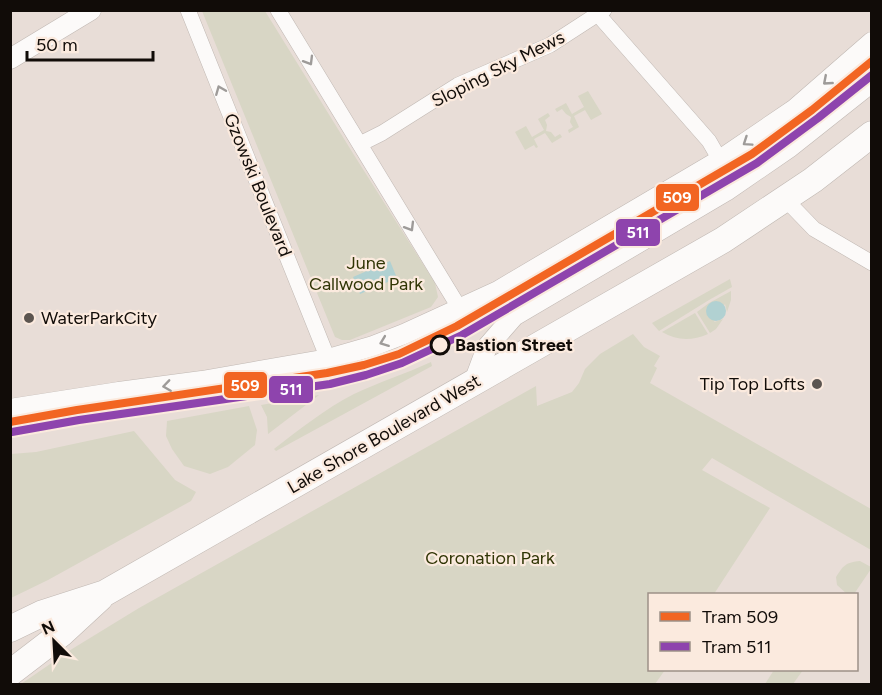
<svg xmlns="http://www.w3.org/2000/svg" width="882" height="695" viewBox="0 0 882 695" font-family="Figtree,sans-serif">
  <rect width="100%" height="100%" fill="#e8ddd7"/>
  <g fill="#d8d6c5">
    <polygon points="202,11 265,11 354,155 435,283 438,297 431,307 350,340 342,340 335,337"/>
    <polygon points="588,91 602,114 591,120 585,110 574,116 579,127 569,133 568,130 573,127 570,122 571,117 566,114 562,109 557,112 555,109 566,103 572,114 584,107 578,96"/>
    <polygon points="548,113 550,116 545,120 547,125 546,131 551,132 555,137 560,134 562,137 552,143 545,133 534,139 538,147 536,148 534,145 525,150 515,132 526,126 532,137 544,130 538,119"/>
    <polygon points="730,279 732,287 709,300 659,331 652,323"/>
    <polygon points="731,291 731,300 727,312 725,304 714,322 723,319 716,329 710,333 697,312 709,303"/>
    <path d="M695 313 708 334C692 341 677 341 662 332Z"/>
    <polygon points="633,334 644,347 660,356 654,366 657,368 650,383 871,509 871,550 712,458 702,470 770,508 714,594 650,594 650,670 665,670 655,684 21,684 72,649 139,608 536,386 537,406 572,392 579,383 585,369 600,354"/>
    <path d="M431 362 432 366 276 451 274 449C300 429 325 409 354 394 379 382 405 374 431 362Z"/>
    <polygon points="319,395 268,434 267,417 261,405"/>
    <polygon points="249,406 257,430 255,445 228,467 210,474 184,466 172,449 166,436 167,421"/>
    <polygon points="134,431 175,480 196,492 191,501 48,580 11,598 11,454 36,452"/>
    <path d="M860 561 871 567V569L854 594H847L837 585 836 577C843 566 846 562 860 561Z"/>
    <polygon points="774,670 803,670 793,684 765,684"/>
  </g>
  <g fill="#b1d1d2">
    <polygon points="390,261 397,278 360,294 353,277"/>
    <circle cx="716" cy="311" r="10"/>
  </g>
  <g fill="none" stroke-linecap="round" stroke-linejoin="round">
    <g stroke="#c0b8b3" stroke-width="16">
      <g id="minor">
        <polyline points="188,10 328,359"/>
        <polyline points="278,10 460,309"/>
        <polyline points="594,10 709,141 720,160"/>
        <polyline points="360,144 382,133 458,85 550,45 604,10"/>
        <polyline points="786,200 814,229 872,263"/>
      </g>
    </g>
    <g stroke="#c0b8b3" stroke-width="21">
      <g id="tertiary">
        <polyline points="10,59 91,10"/>
        <polyline points="474,382 487,347 514,316 726,191 790,147 872,82"/>
        <polyline points="10,409 119,392 202,381 328,359 373,346 404,334 498,291 720,160 795,109 872,42"/>
      </g>
    </g>
    <g stroke="#c0b8b3" stroke-width="27">
      <g id="trunk">
        <polyline points="10,629 43,613 105,593 723,240 813,180 872,134"/>
        <polyline points="10,673 61,634 100,598"/>
      </g>
    </g>
    <use href="#minor" stroke="#fcfaf9" stroke-width="15"/>
    <use href="#tertiary" stroke="#fcfaf9" stroke-width="20"/>
    <use href="#trunk" stroke="#fcfaf9" stroke-width="26"/>
    <g stroke="#fbeade" stroke-width="12">
      <polyline id="tram-1" points="10,422 77,410 327,373 364,365 399,354 457,326 752,154 812,110 872,61"/>
    </g>
    <g stroke="#fbeade" stroke-width="12">
      <polyline id="tram-2" points="12,432 79,420 330,384 366,375 402,363 462,335 757,163 818,118 872,75"/>
    </g>
    <use href="#tram-1" stroke="#f26522" stroke-width="8"/>
    <use href="#tram-2" stroke="#8e44ad" stroke-width="8"/>
  </g>
  <defs><path id="oneway-chevron" d="M-2-3.5L2.5 0L-2 3.5" fill="none" stroke-width="1.6" stroke-linecap="round" stroke-linejoin="round" transform="scale(1.5)"/></defs>
  <g stroke="#9e9b99">
    <use href="#oneway-chevron" transform="translate(309 61) rotate(59)"/>
    <use href="#oneway-chevron" transform="translate(827 81) rotate(139)"/>
    <use href="#oneway-chevron" transform="translate(220 90) rotate(-112)"/>
    <use href="#oneway-chevron" transform="translate(747 142) rotate(146)"/>
    <use href="#oneway-chevron" transform="translate(410 227) rotate(59)"/>
    <use href="#oneway-chevron" transform="translate(384 342) rotate(159)"/>
    <use href="#oneway-chevron" transform="translate(167 386) rotate(172)"/>
  </g>
  <g fill="#5c5550" stroke="#fbeade" stroke-width="2">
    <circle cx="29" cy="318" r="6"/>
    <circle cx="817" cy="384" r="6"/>
  </g>
  <circle fill="#fbeade" stroke="#110c08" stroke-width="3" cx="440" cy="345" r="9"/>
  <g text-anchor="middle" dominant-baseline="central" stroke-width="4.5" stroke-linejoin="round" paint-order="stroke">
    <g font-size="18" fill="#110c08" stroke="#fbeade">
      <text transform="translate(498 69) rotate(-27)">Sloping Sky Mews</text>
      <text transform="translate(258 185) rotate(68)">Gzowski Boulevard</text>
      <text transform="translate(384 434) rotate(-30)">Lake Shore Boulevard West</text>
    </g>
    <g font-size="18" fill="#303505" stroke="#fbeade">
      <text x="366" y="263">June<tspan x="366" dy="21">Callwood Park</tspan></text>
      <text x="490" y="558">Coronation Park</text>
    </g>
    <g font-size="18" fill="#110c08" stroke="#fbeade" text-anchor="start">
      <text x="41" y="318">WaterParkCity</text>
      <text x="805" y="384" text-anchor="end">Tip Top Lofts</text>
    </g>
    <g font-size="18" font-weight="bold" fill="#110c08" stroke="#fbeade" text-anchor="start">
      <text x="455" y="345">Bastion Street</text>
    </g>
  </g>
  <g stroke="#fbeade" stroke-width="2">
    <rect x="655" y="183" width="45" height="29" rx="6" fill="#f26522"/>
    <rect x="615" y="218" width="46" height="29" rx="6" fill="#8e44ad"/>
    <rect x="223" y="371" width="45" height="28" rx="6" fill="#f26522"/>
    <rect x="268" y="375" width="46" height="29" rx="6" fill="#8e44ad"/>
  </g>
  <g font-size="16" text-anchor="middle" font-weight="bold" fill="#fff">
    <text x="677" y="203">509</text>
    <text x="638" y="238">511</text>
    <text x="245" y="391">509</text>
    <text x="291" y="395">511</text>
  </g>
  <rect width="882" height="695" fill="none" stroke="#110c08" stroke-width="24"/>
  <rect x="648" y="593" width="210" height="78" fill="#fbeade" stroke="#9d9188" stroke-width="1.5"/>
  <rect x="660" y="612" width="30" height="9" fill="#f26522" stroke="#9d9188" stroke-width="1.5"/>
  <text x="702" y="623" font-size="18" fill="#110c08">Tram 509</text>
  <rect x="660" y="642" width="30" height="9" fill="#8e44ad" stroke="#9d9188" stroke-width="1.5"/>
  <text x="702" y="653" font-size="18" fill="#110c08">Tram 511</text>
  <g transform="translate(54 641) rotate(336)" stroke="#fbeade" stroke-width="4.5" paint-order="stroke">
  <path d="M0-4.5L10 22L0 15L-10 22Z" fill="#110c08"/>
  <text y="-9" font-size="16" font-weight="bold" text-anchor="middle" fill="#110c08">N</text>
  </g>
  <path d="M27 51v9h126v-9" fill="none" stroke="#110c08" stroke-width="3"/>
  <text x="36" y="51" font-size="18" fill="#110c08" stroke="#fbeade" stroke-width="4.5" paint-order="stroke">50 m</text>
</svg>
